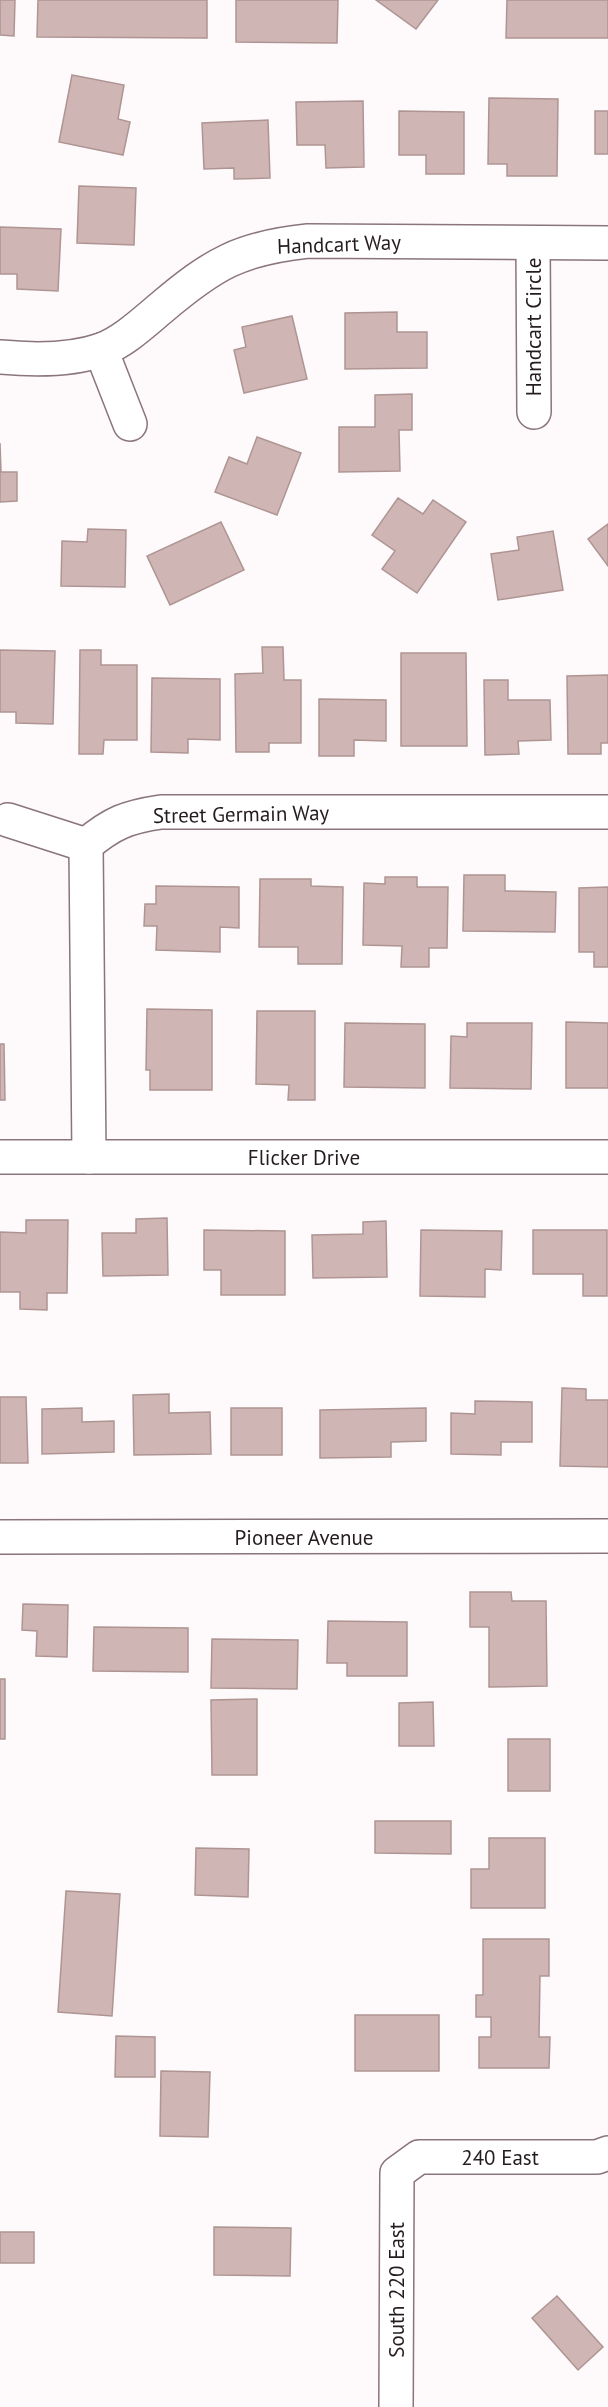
<svg xmlns="http://www.w3.org/2000/svg" width="608" height="2407" viewBox="0 0 608 2407" font-family="'PT Sans',sans-serif">
  <rect width="100%" height="100%" fill="#fef9fb"/>
  <g fill="#cfb6b4" stroke="#ae9593" stroke-width="1.5">
    <polygon points="0,0 15,0 14,36 0,35"/>
    <polygon points="38,0 207,0 207,38 37,37"/>
    <polygon points="236,0 338,0 337,43 236,42"/>
    <polygon points="376,0 438,0 416,29"/>
    <polygon points="507,0 608,0 608,38 506,38"/>
    <polygon points="72,75 124,85 118,119 130,122 123,155 59,142"/>
    <polygon points="489,98 558,99 557,176 507,176 507,164 488,164"/>
    <polygon points="363,101 364,167 326,168 325,145 297,145 296,102"/>
    <polygon points="399,111 464,112 464,174 426,174 426,155 399,155"/>
    <rect x="595" y="111" width="13" height="43"/>
    <polygon points="268,120 270,178 234,179 234,168 204,169 202,123"/>
    <polygon points="79,186 136,188 134,245 77,243"/>
    <polygon points="0,227 61,229 58,291 17,289 17,274 0,274"/>
    <polygon points="397,312 397,332 427,332 427,368 345,369 345,313"/>
    <polygon points="292,316 307,379 244,393 234,350 246,347 242,327"/>
    <polygon points="412,394 412,430 399,430 400,471 339,472 339,427 375,427 375,395"/>
    <polygon points="257,437 301,453 277,515 215,492 229,457 247,464"/>
    <polygon points="0,443 1,472 17,472 17,501 0,502"/>
    <polygon points="398,498 423,514 433,500 466,522 417,593 382,569 395,551 372,535"/>
    <polygon points="221,522 244,570 170,605 147,556"/>
    <polygon points="608,524 608,566 588,539"/>
    <polygon points="88,529 126,530 125,587 61,586 62,541 87,542"/>
    <polygon points="553,531 563,590 498,600 491,554 519,550 517,537"/>
    <polygon points="262,647 283,647 284,680 301,680 301,743 269,743 269,752 236,752 235,674 263,673"/>
    <polygon points="0,650 55,651 53,724 16,723 16,712 0,712"/>
    <polygon points="80,650 101,650 101,665 137,665 137,740 104,740 103,754 79,754"/>
    <polygon points="401,653 466,653 467,746 401,746"/>
    <polygon points="608,675 608,743 601,743 601,754 568,754 567,676"/>
    <polygon points="152,678 220,679 220,740 188,739 188,753 151,752"/>
    <polygon points="484,680 508,680 508,700 550,700 551,740 518,741 519,754 485,755"/>
    <polygon points="319,699 386,700 386,741 354,740 354,756 319,756"/>
    <polygon points="464,875 505,875 505,891 556,892 555,932 463,931"/>
    <polygon points="385,877 417,877 417,887 448,887 447,948 429,948 429,967 401,967 402,946 363,945 364,883 385,884"/>
    <polygon points="260,879 311,879 311,886 343,887 342,964 298,964 298,947 259,947"/>
    <polygon points="156,886 239,887 239,928 220,927 220,952 156,950 157,926 144,926 145,904 156,904"/>
    <polygon points="608,887 608,967 594,967 594,952 579,952 579,888"/>
    <polygon points="147,1009 212,1010 212,1090 150,1090 150,1070 146,1070"/>
    <polygon points="257,1011 315,1011 315,1100 288,1100 289,1085 256,1084"/>
    <polygon points="566,1022 608,1023 608,1088 566,1088"/>
    <polygon points="345,1023 425,1024 425,1088 344,1087"/>
    <polygon points="467,1023 532,1023 531,1089 450,1088 451,1036 467,1037"/>
    <polygon points="0,1044 4,1044 5,1100 0,1100"/>
    <polygon points="167,1218 168,1275 103,1276 102,1233 136,1233 136,1219"/>
    <polygon points="26,1220 68,1220 67,1293 47,1293 47,1310 20,1309 20,1292 0,1292 0,1232 26,1233"/>
    <polygon points="386,1221 387,1277 313,1278 312,1235 363,1234 363,1222"/>
    <polygon points="204,1230 285,1231 285,1295 221,1295 221,1270 204,1270"/>
    <polygon points="421,1230 502,1231 501,1270 485,1269 485,1297 420,1296"/>
    <polygon points="533,1230 607,1230 607,1296 583,1296 583,1274 533,1274"/>
    <polygon points="562,1388 586,1389 586,1400 608,1400 608,1467 560,1466"/>
    <polygon points="169,1394 169,1413 210,1412 211,1454 134,1455 133,1395"/>
    <polygon points="0,1397 26,1397 28,1463 0,1463"/>
    <polygon points="475,1401 532,1402 532,1442 501,1442 501,1455 451,1454 451,1413 475,1414"/>
    <polygon points="82,1408 82,1422 114,1421 114,1452 42,1454 42,1409"/>
    <rect x="231" y="1408" width="51" height="47"/>
    <polygon points="426,1408 426,1441 391,1442 391,1457 320,1458 320,1410"/>
    <polygon points="470,1592 511,1592 512,1601 546,1601 547,1686 489,1687 489,1627 470,1627"/>
    <polygon points="23,1604 68,1605 67,1657 36,1656 37,1631 22,1630"/>
    <polygon points="328,1621 407,1622 407,1676 347,1676 347,1663 327,1663"/>
    <polygon points="94,1627 188,1628 188,1672 93,1671"/>
    <polygon points="212,1639 298,1640 297,1689 211,1688"/>
    <rect x="0" y="1679" width="5" height="60"/>
    <polygon points="257,1699 257,1775 212,1775 211,1700"/>
    <polygon points="433,1702 434,1746 399,1746 399,1703"/>
    <rect x="508" y="1739" width="42" height="52"/>
    <polygon points="375,1821 451,1821 451,1854 375,1853"/>
    <polygon points="489,1838 545,1838 545,1908 471,1908 471,1869 489,1869"/>
    <polygon points="196,1848 249,1849 248,1897 195,1895"/>
    <polygon points="66,1891 120,1894 112,2016 58,2012"/>
    <polygon points="483,1939 549,1939 549,1976 540,1976 539,2037 550,2037 549,2068 479,2068 479,2037 491,2037 491,2017 476,2017 476,1995 483,1995"/>
    <rect x="355" y="2015" width="84" height="56"/>
    <polygon points="116,2036 155,2037 155,2077 115,2077"/>
    <polygon points="161,2071 210,2072 208,2137 160,2136"/>
    <polygon points="214,2227 291,2228 290,2276 214,2275"/>
    <rect x="0" y="2232" width="34" height="31"/>
    <polygon points="557,2296 603,2347 578,2370 532,2318"/>
  </g>
  <g fill="none" stroke-linecap="round" stroke-linejoin="round">
    <g stroke="#8a747d" stroke-width="36">
      <g id="minor">
        <polyline points="533,243 534,412"/>
        <polyline points="101,350 130,424"/>
        <path d="M0 357C32 360 69 361 101 350 123 342 143 323 161 308 213 264 240 248 308 241L608 243"/>
        <polyline points="8,820 86,845"/>
        <polyline points="0,1157 608,1157"/>
        <path d="M89 1157 86 845C112 823 127 817 161 812H608"/>
        <polyline points="0,1537 608,1536"/>
        <polyline points="396,2407 397,2173 419,2157 597,2157 608,2153"/>
      </g>
    </g>
    <use href="#minor" stroke="#fff" stroke-width="33"/>
  </g>
  <g text-anchor="middle" dominant-baseline="central" stroke-width="5" stroke-linejoin="round" paint-order="stroke">
    <g font-size="21" fill="#251c20" stroke="#fff">
      <text transform="translate(339 244) rotate(-2)">Handcart Way</text>
      <text transform="translate(533 327) rotate(-90)">Handcart Circle</text>
      <text transform="translate(241 814) rotate(-1)">Street Germain Way</text>
      <text x="304" y="1157">Flicker Drive</text>
      <text x="304" y="1537">Pioneer Avenue</text>
      <text x="500" y="2157">240 East</text>
      <text transform="translate(396 2290) rotate(-90)">South 220 East</text>
    </g>
  </g>
</svg>
